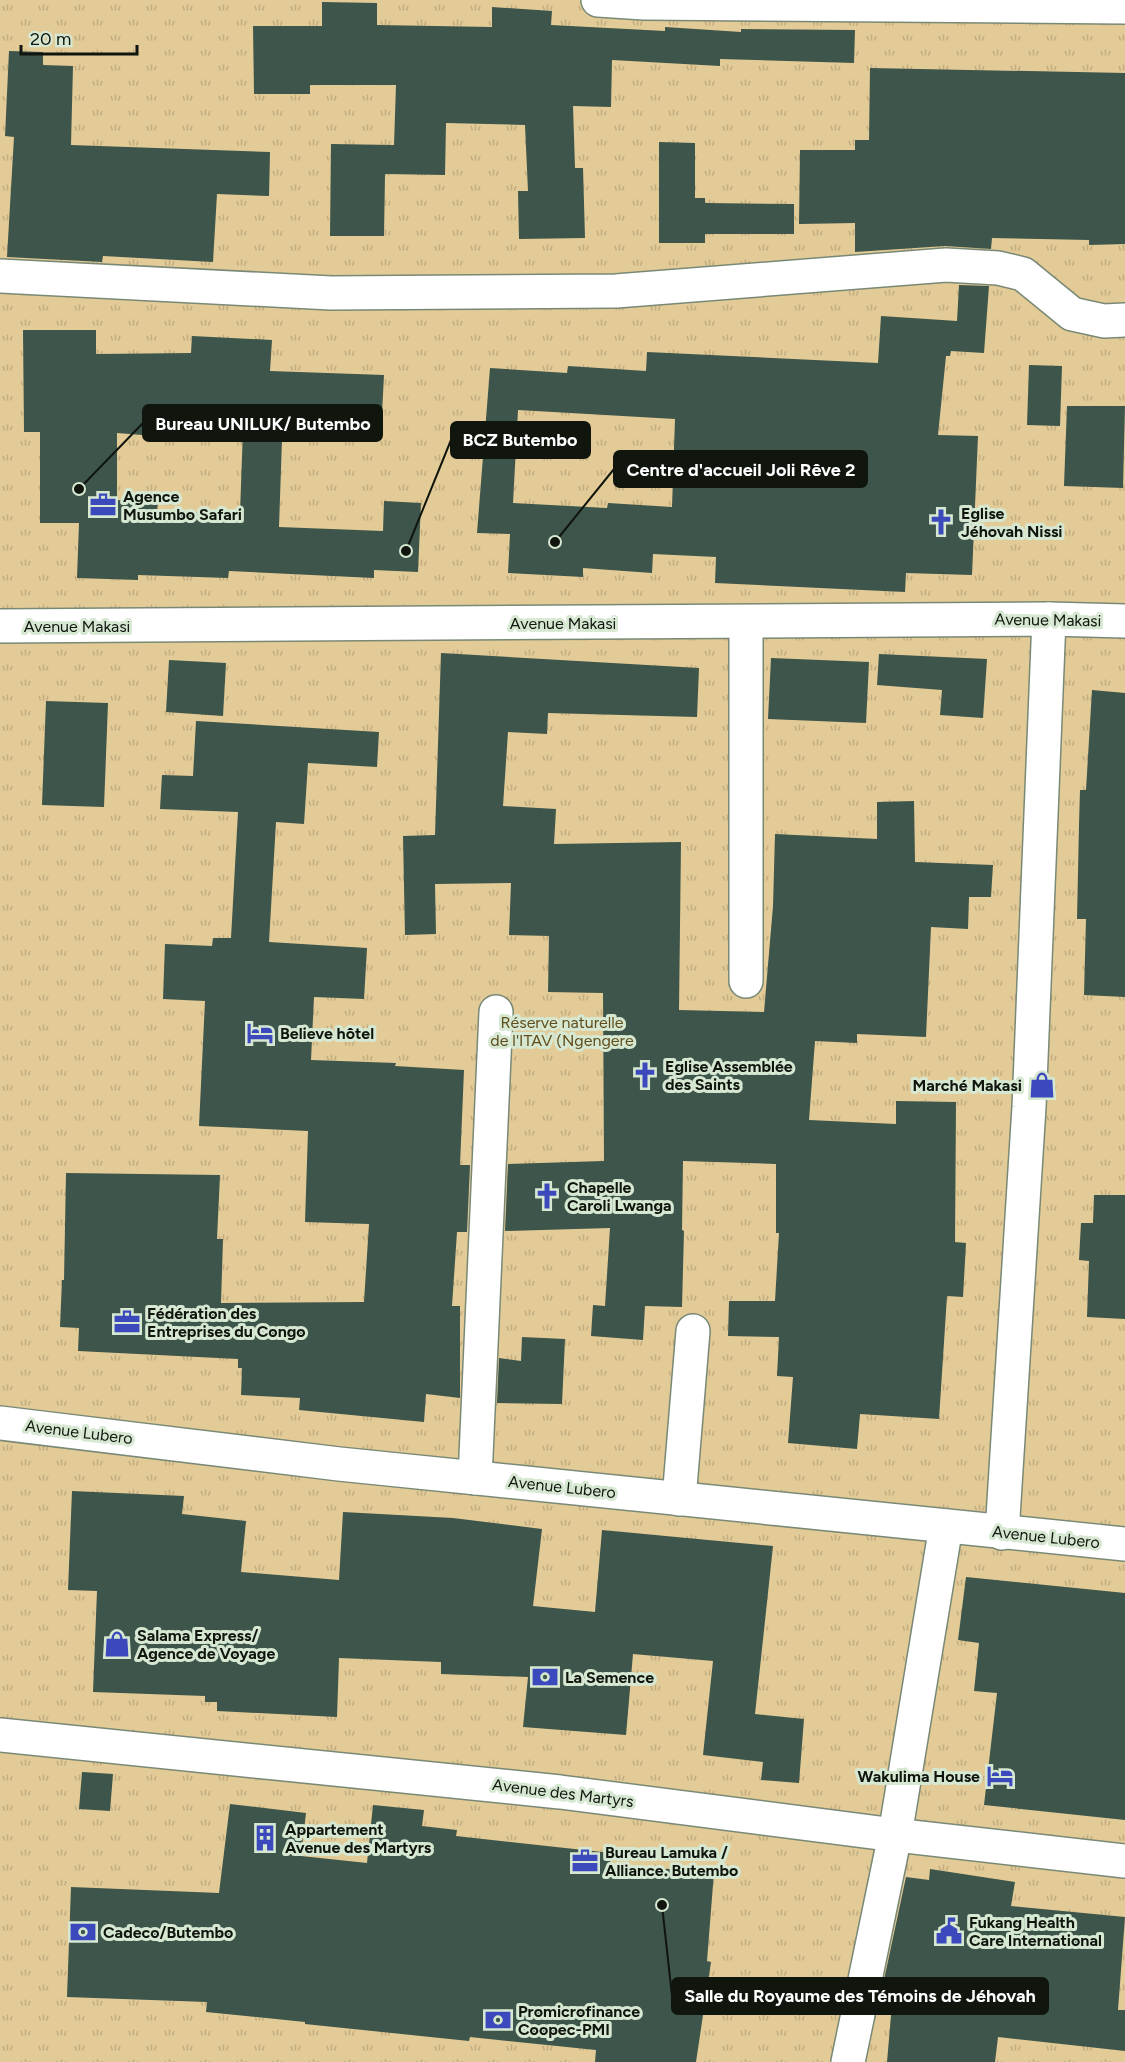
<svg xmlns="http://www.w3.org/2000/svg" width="1125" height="2062" viewBox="0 0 1125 2062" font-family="Figtree,sans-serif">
  <defs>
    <pattern id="park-tufts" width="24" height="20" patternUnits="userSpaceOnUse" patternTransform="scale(1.5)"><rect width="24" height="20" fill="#e3cb97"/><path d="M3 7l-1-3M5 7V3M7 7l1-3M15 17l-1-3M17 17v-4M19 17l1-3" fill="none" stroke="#c2ad81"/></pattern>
  </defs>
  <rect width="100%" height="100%" fill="#d6e8d2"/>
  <rect fill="url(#park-tufts)" x="0" y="0" width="1125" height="2062"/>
  <g fill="#3d554a" fill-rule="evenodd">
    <polygon points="322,2 377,3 377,25 492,27 492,7 552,11 551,25 665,31 665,27 741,32 741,29 855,30 854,63 720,59 720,66 612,60 611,107 573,106 575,168 583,168 585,238 519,239 518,191 528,191 525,125 446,123 445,175 385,174 384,236 330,236 331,144 394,145 396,85 310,85 310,94 254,94 253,26 322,26"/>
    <polygon points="9,51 43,52 43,65 73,66 71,145 270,152 269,196 217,194 213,262 103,256 102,262 7,257 14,137 5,136"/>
    <polygon points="870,68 1125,73 1125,244 1089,245 1089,240 992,238 991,249 945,246 855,252 855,223 799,224 800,150 855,150 855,140 869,140"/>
    <polygon points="659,142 695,143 695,198 705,198 705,203 794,204 794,234 705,234 705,243 659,243"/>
    <path d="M959 285 989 286 984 353 951 351 950 356H946L938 435 978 436 972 575 906 573 905 592 715 583 716 557 653 554 652 573 583 568V577L508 573 510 534 477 533 490 368 567 373 568 366 646 371 647 352 878 363 881 316 957 321ZM518 410 675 419 672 507 608 503 607 508 513 503Z"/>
    <path d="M23 330H96V354L191 353 192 336 272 340 270 371 384 375 382 414 283 410 279 527 383 531 384 501 421 503 418 572 374 570V578L229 571 228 578 138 575V580L77 578 79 523H40V432H24ZM181 425 243 429 240 513 157 511 158 503 117 500V433L180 438Z"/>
    <polygon points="1029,365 1062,366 1060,426 1027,425"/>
    <polygon points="1067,406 1125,406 1123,488 1064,486"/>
    <polygon points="441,653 699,668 697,717 548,713 547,734 508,732 503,806 556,809 554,844 681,842 679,1010 764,1012 773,906 775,834 877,839 877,802 914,801 915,862 993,865 991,897 969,897 968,929 931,927 926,1037 857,1034 857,1043 815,1041 809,1120 896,1124 896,1101 956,1102 955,1242 966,1243 963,1297 947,1296 939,1419 860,1414 857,1449 788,1443 793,1377 777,1376 779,1337 728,1336 729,1301 775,1301 779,1233 776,1233 776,1164 683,1161 682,1230 684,1231 682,1307 645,1306 643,1340 591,1336 593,1305 605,1306 610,1228 505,1231 508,1164 604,1161 603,993 548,992 549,936 509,935 511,883 435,884 436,934 405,935 403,836 435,835"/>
    <polygon points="879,654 987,659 983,718 940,715 942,690 877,685"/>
    <polygon points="771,658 869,662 866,723 768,719"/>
    <polygon points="169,660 226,663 223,716 166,712"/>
    <polygon points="1092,690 1125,693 1125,997 1084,995 1086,919 1077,919 1079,825 1080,790 1086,790"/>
    <polygon points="46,701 108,703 104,807 42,805"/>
    <polygon points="196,721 379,732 377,767 308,763 304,824 276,822 269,942 367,948 364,999 314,997 311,1060 396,1063 395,1066 464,1070 460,1165 470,1165 467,1232 457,1232 452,1306 460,1306 460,1398 426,1394 424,1422 299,1410 300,1398 241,1395 242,1368 238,1368 238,1359 78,1351 79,1328 60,1327 62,1280 64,1280 66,1173 220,1175 217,1239 223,1239 221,1303 364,1302 369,1224 305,1222 308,1131 199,1126 205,1001 163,999 165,944 212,946 213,938 231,938 238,812 160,809 162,775 193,776"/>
    <polygon points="1094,1195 1125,1195 1125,1319 1087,1317 1089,1261 1079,1260 1081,1223 1093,1223"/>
    <polygon points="522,1337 565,1339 562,1404 497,1403 499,1358 521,1361"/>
    <polygon points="72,1491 184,1496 182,1514 246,1521 241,1572 339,1580 343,1512 453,1518 542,1529 533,1606 595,1612 602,1530 773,1546 755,1714 804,1719 799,1783 761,1780 763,1762 703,1755 713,1661 633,1654 626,1735 523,1727 528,1677 441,1674 441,1662 339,1658 337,1717 217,1711 217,1702 205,1702 205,1696 93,1692 97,1591 68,1590"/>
    <polygon points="966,1577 1125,1593 1125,1820 984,1805 997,1693 974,1691 979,1643 958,1640"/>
    <polygon points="82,1772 113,1774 110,1811 79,1809"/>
    <polygon points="230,1804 306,1813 301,1856 367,1863 373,1805 424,1810 422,1826 457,1830 456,1836 611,1853 610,1865 714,1872 707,1961 711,1962 696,2062 595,2062 596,2050 470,2037 469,2041 305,2024 305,2022 206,2012 207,2002 67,1997 71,1887 219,1893"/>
    <polygon points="930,1869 1015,1882 1011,1906 1125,1917 1118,2010 1125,2010 1125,2051 998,2037 995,2062 887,2062 894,1981 884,1980 906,1877 929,1880"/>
  </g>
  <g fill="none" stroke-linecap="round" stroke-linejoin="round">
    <g stroke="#798975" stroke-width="36">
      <g id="minor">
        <polyline points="598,0 644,3 1125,7"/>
        <polyline points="0,276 331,293 616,291 946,265 998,268 1023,274 1072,314 1104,321 1125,320"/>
        <polyline points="0,626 1049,619 1125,621"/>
        <polyline points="746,981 746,622"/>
        <polyline points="0,1423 339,1464 1125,1544"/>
        <polyline points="475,1478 496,1012"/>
        <polyline points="679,1499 693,1331"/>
        <polyline points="1002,1533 1029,1107 1049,619"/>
        <polyline points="0,1735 560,1792 895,1835 1125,1861"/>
        <polyline points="848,2062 895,1835 946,1526"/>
      </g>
    </g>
    <use href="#minor" stroke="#fff" stroke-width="33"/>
  </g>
  <defs>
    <g id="office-bare" transform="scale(2.07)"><path d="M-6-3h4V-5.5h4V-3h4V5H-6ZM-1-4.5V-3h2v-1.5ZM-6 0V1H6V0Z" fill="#3b49bc" stroke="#d6e8d2" stroke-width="2.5" paint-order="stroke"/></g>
    <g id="church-bare" transform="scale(2.07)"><path d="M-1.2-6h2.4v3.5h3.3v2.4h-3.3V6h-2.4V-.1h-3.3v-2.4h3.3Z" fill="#3b49bc" stroke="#d6e8d2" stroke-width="2.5" paint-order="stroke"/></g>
    <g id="hotel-bare" transform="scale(2.07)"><path d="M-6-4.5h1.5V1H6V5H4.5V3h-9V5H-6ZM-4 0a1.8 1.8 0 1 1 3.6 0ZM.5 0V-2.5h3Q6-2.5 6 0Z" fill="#3b49bc" stroke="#d6e8d2" stroke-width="2.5" paint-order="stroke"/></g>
    <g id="shop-bare" transform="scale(2.07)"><path d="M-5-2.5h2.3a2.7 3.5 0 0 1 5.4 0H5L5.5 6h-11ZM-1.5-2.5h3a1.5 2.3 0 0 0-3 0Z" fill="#3b49bc" stroke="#d6e8d2" stroke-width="2.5" paint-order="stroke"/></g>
    <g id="bank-bare" transform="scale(2.07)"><path d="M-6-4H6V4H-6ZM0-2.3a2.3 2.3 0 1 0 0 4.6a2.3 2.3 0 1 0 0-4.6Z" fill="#3b49bc" stroke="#d6e8d2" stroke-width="2.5" paint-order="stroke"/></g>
    <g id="building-bare" transform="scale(2.07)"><path d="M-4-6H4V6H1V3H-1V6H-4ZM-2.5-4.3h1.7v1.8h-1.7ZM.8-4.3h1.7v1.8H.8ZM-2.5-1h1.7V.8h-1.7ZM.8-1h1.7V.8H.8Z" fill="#3b49bc" stroke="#d6e8d2" stroke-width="2.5" paint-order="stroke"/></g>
    <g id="civic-bare" transform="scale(2.07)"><path d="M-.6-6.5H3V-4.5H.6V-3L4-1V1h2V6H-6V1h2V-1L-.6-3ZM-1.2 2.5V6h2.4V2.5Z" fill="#3b49bc" stroke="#d6e8d2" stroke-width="2.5" paint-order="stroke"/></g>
  </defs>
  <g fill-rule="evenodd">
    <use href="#office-bare" x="103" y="505"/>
    <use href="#church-bare" x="941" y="522"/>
    <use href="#hotel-bare" x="260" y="1033"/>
    <use href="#church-bare" x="645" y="1075"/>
    <use href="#shop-bare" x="1042" y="1085"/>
    <use href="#church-bare" x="547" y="1196"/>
    <use href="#office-bare" x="127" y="1322"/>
    <use href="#shop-bare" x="117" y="1644"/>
    <use href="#bank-bare" x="545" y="1677"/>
    <use href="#hotel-bare" x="1000" y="1776"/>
    <use href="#building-bare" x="265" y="1838"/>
    <use href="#office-bare" x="585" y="1861"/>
    <use href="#civic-bare" x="949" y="1931"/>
    <use href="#bank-bare" x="83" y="1932"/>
    <use href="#bank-bare" x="498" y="2020"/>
  </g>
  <g text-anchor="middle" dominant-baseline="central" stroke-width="6" stroke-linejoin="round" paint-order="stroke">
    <g font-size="16" font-weight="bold" fill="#10150e" stroke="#d6e8d2" text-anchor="start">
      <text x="123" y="496">Agence<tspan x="123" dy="18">Musumbo Safari</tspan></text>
      <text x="961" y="513">Eglise<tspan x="961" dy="18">Jéhovah Nissi</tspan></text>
      <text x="280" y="1033">Believe hôtel</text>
      <text x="665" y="1066">Eglise Assemblée<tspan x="665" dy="18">des Saints</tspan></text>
      <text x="1022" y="1085" text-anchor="end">Marché Makasi</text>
      <text x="567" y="1187">Chapelle<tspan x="567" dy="18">Caroli Lwanga</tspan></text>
      <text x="147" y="1313">Fédération des<tspan x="147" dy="18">Entreprises du Congo</tspan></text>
      <text x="137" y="1635">Salama Express/<tspan x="137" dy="18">Agence de Voyage</tspan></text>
      <text x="565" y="1677">La Semence</text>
      <text x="980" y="1776" text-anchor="end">Wakulima House</text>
      <text x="285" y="1829">Appartement<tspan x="285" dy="18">Avenue des Martyrs</tspan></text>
      <text x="605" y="1852">Bureau Lamuka /<tspan x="605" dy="18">Alliance. Butembo</tspan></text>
      <text x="969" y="1922">Fukang Health<tspan x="969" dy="18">Care International</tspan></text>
      <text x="103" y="1932">Cadeco/Butembo</text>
      <text x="518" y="2011">Promicrofinance<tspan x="518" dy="18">Coopec-PMI</tspan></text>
    </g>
    <g font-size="16" fill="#10150e" stroke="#d6e8d2">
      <text transform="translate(1048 620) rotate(1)">Avenue Makasi</text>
      <text x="563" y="623">Avenue Makasi</text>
      <text x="77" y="626">Avenue Makasi</text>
      <text transform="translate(79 1432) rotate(7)">Avenue Lubero</text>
      <text transform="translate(562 1487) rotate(6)">Avenue Lubero</text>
      <text transform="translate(1046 1537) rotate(6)">Avenue Lubero</text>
      <text transform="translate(563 1793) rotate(7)">Avenue des Martyrs</text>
    </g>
    <g font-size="16" fill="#614d1b" stroke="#d6e8d2">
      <text x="562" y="1022">Réserve naturelle<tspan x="562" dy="18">de l'ITAV (Ngengere</tspan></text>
    </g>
  </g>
  <path fill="none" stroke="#10150e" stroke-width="2" d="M79 489L143 423M406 551L451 440M555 542L614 469M662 1905L672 1996"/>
  <g fill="#10150e" stroke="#d6e8d2" stroke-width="2">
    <circle cx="79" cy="489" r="6"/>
    <circle cx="406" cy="551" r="6"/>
    <circle cx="555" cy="542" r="6"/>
    <circle cx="662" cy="1905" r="6"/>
  </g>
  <g fill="#10150e" stroke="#10150e" stroke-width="2">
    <rect x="143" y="405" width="239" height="36" rx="6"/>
    <rect x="451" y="422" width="139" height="36" rx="6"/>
    <rect x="614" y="451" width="253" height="36" rx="6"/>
    <rect x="672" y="1978" width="376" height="36" rx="6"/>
  </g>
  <g font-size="18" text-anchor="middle" font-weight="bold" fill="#fff">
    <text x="263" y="430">Bureau UNILUK/ Butembo</text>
    <text x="520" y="446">BCZ Butembo</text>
    <text x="741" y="476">Centre d'accueil Joli Rêve 2</text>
    <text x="860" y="2002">Salle du Royaume des Témoins de Jéhovah</text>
  </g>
  <path d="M21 45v9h116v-9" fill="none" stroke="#10150e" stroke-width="3"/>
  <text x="30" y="45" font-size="18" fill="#10150e" stroke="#d6e8d2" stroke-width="4.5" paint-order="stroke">20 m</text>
</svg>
